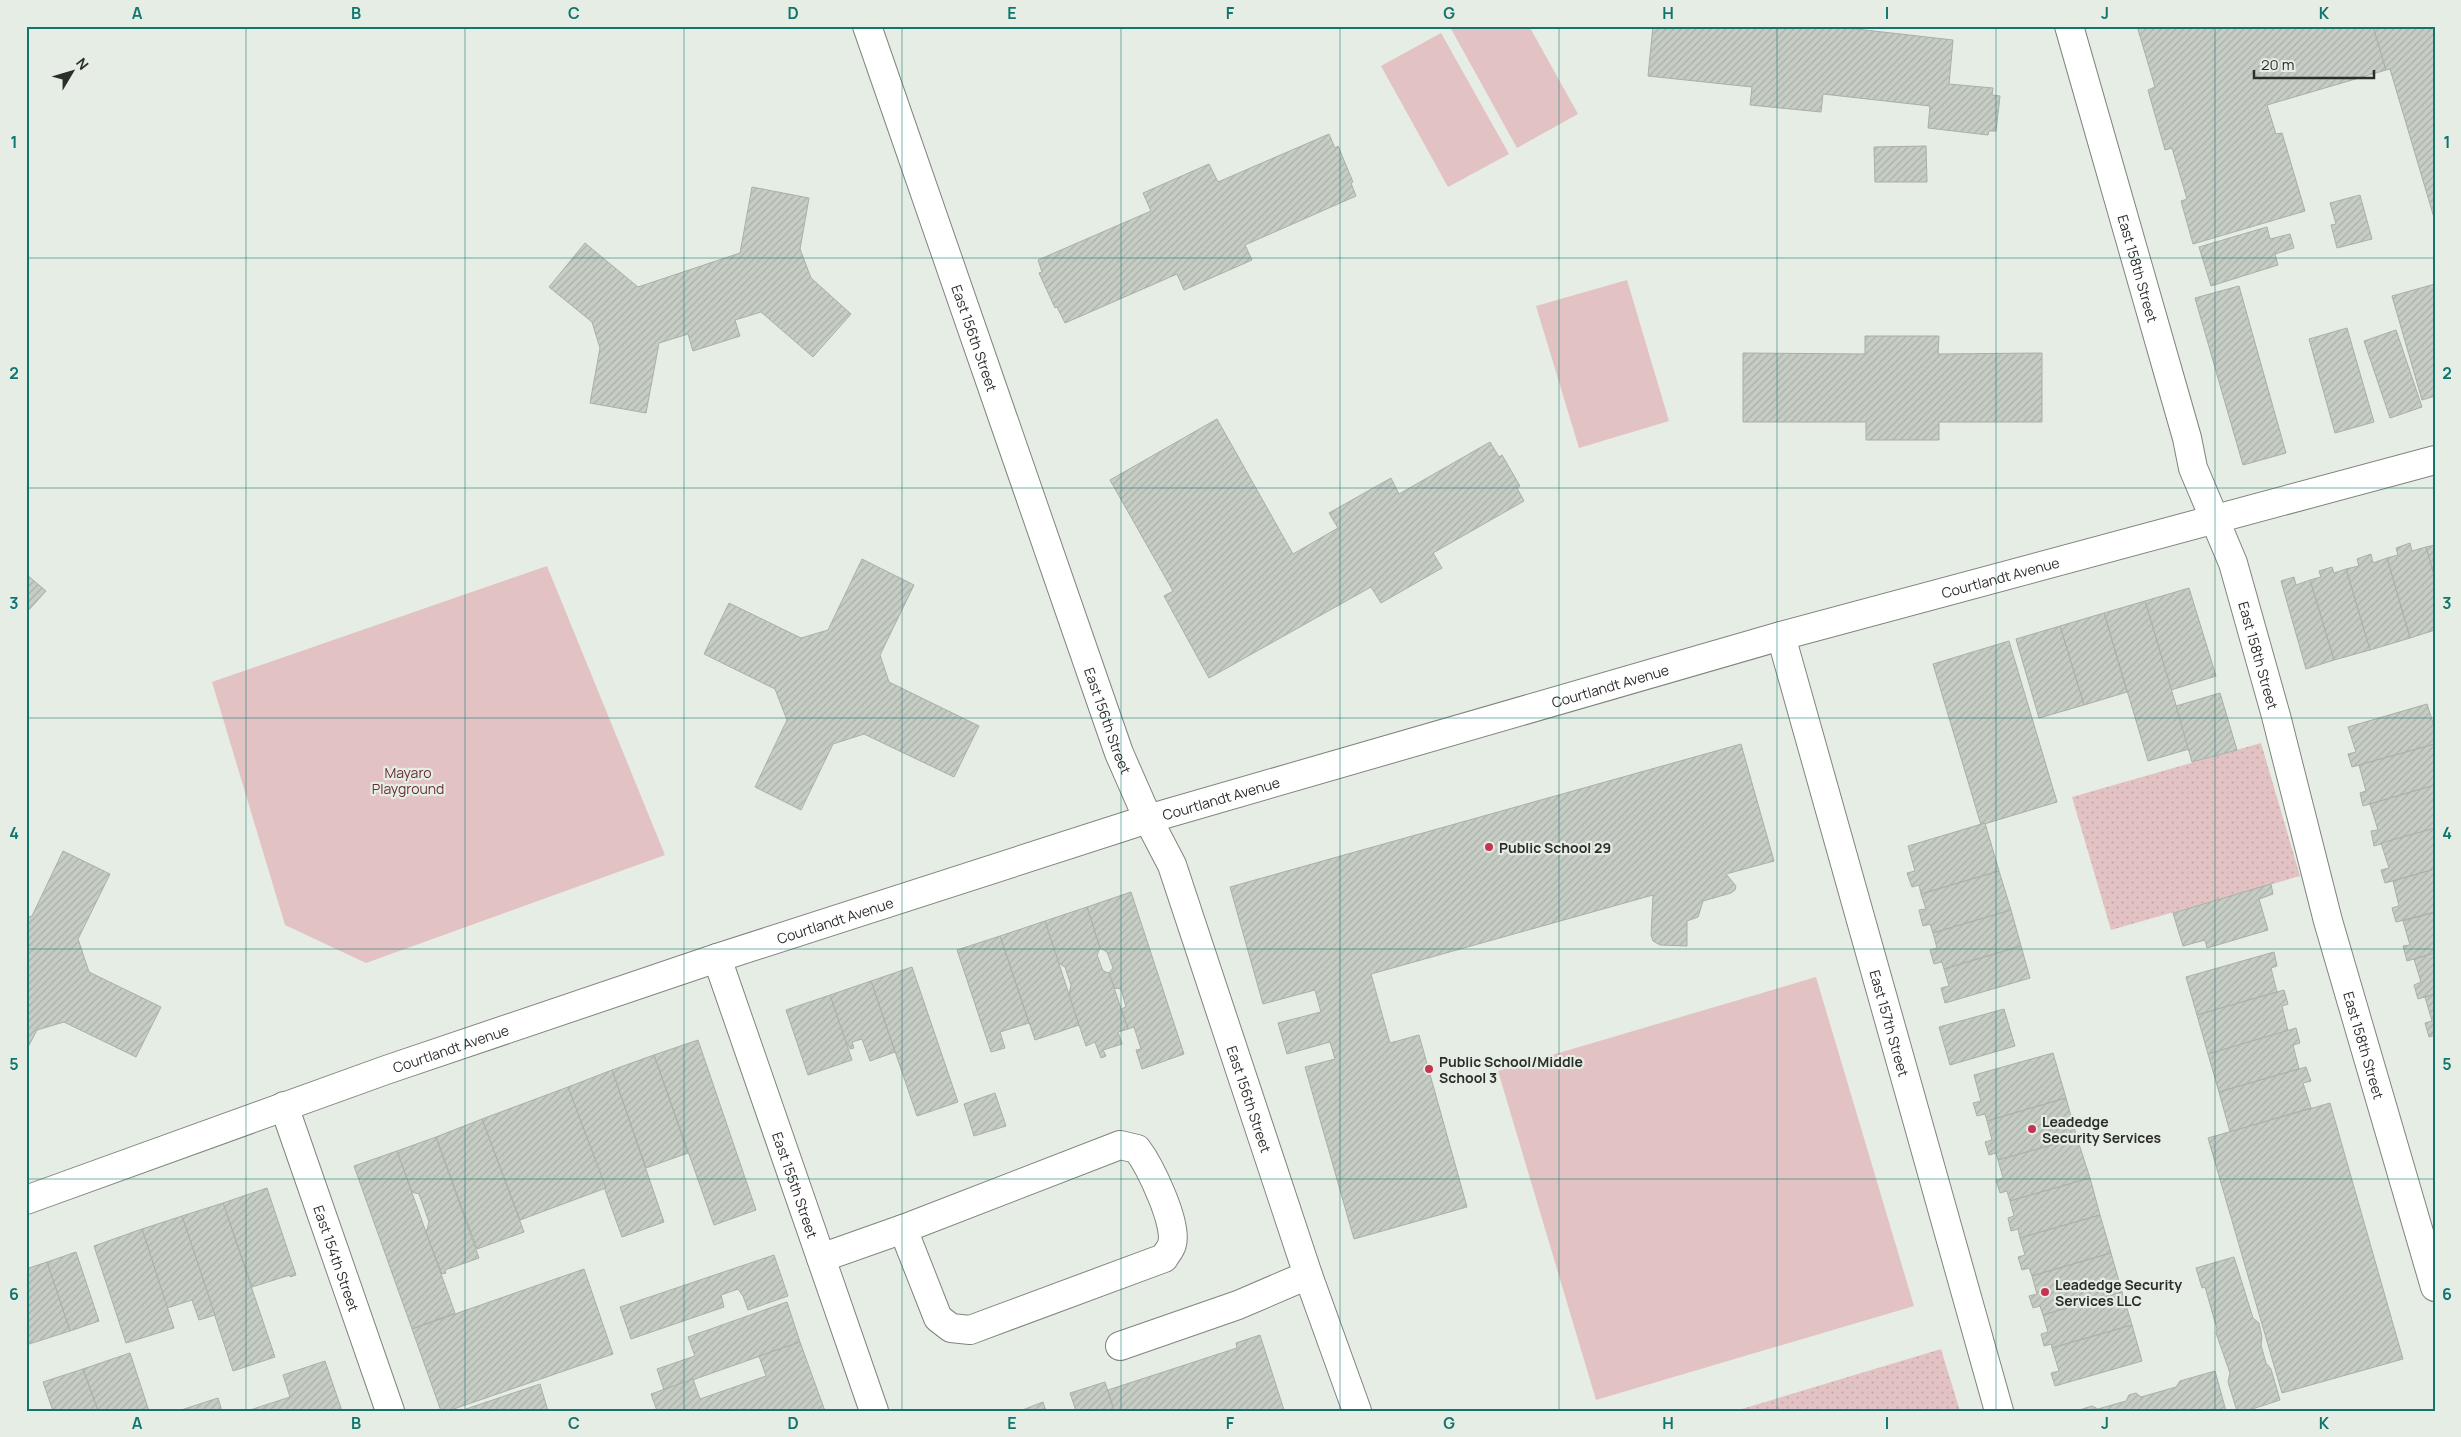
<svg xmlns="http://www.w3.org/2000/svg" width="2461" height="1437" viewBox="0 0 2461 1437" font-family="Manrope,sans-serif">
  <defs>
    <pattern id="grass-dots" width="8" height="8" patternUnits="userSpaceOnUse" patternTransform="scale(1.25)"><rect width="8" height="8" fill="#e3c2c3"/><path d="M2 2h.1M6 6h.1" fill="none" stroke="#c3a7a8" stroke-width="1.8" stroke-linecap="round"/></pattern>
    <pattern id="building-hatch" width="6" height="6" patternUnits="userSpaceOnUse" patternTransform="scale(1.25)"><rect width="6" height="6" fill="#c6cdc4"/><path d="M-1 1l2-2M0 6l6-6M5 7l2-2" fill="none" stroke="#aab0a9"/></pattern>
  </defs>
  <rect width="100%" height="100%" fill="#e6ede4"/>
  <g fill="url(#grass-dots)">
    <polygon points="2261,743 2300,876 2111,930 2072,797"/>
    <polygon points="1941,1349 1960,1411 1735,1411"/>
  </g>
  <g fill="#e3c2c3">
    <polygon points="1451,26 1529,26 1578,114 1517,148 1450,27"/>
    <polygon points="1441,33 1509,154 1448,187 1381,66"/>
    <polygon points="1627,280 1669,421 1579,448 1536,306"/>
    <polygon points="547,566 665,855 366,963 285,925 212,682"/>
    <polygon points="1816,977 1914,1306 1596,1400 1498,1071"/>
  </g>
  <g fill="url(#building-hatch)" stroke="#a9b0a7">
    <polygon points="1653,26 1830,26 1953,40 1949,84 1993,88 1992,95 2000,96 1996,131 1989,131 1988,135 1928,128 1930,106 1823,94 1821,112 1750,105 1752,87 1648,76"/>
    <polygon points="2137,26 2373,26 2386,70 2267,105 2276,134 2282,133 2305,211 2193,244 2181,201 2187,199 2172,148 2165,150 2148,90 2155,87"/>
    <polygon points="2373,26 2435,26 2435,221 2390,69 2386,70"/>
    <polygon points="1329,134 1335,148 1338,146 1353,182 1351,183 1356,196 1245,245 1252,260 1184,290 1177,274 1065,323 1057,307 1055,308 1039,273 1042,272 1038,260 1151,211 1143,193 1209,164 1218,182"/>
    <polygon points="1926,146 1927,182 1875,182 1874,147"/>
    <polygon points="752,187 809,198 800,249 811,278 851,314 813,357 761,312 735,320 740,336 693,351 688,334 659,343 646,413 590,403 600,348 592,322 549,287 585,243 638,287 740,253"/>
    <polygon points="2360,195 2372,239 2337,248 2331,225 2336,224 2330,203"/>
    <polygon points="2267,227 2270,239 2290,234 2294,248 2275,254 2278,265 2211,286 2199,247"/>
    <polygon points="2435,284 2435,396 2422,400 2392,296"/>
    <polygon points="2239,286 2286,453 2243,465 2195,298"/>
    <polygon points="2347,328 2374,422 2335,433 2309,339"/>
    <polygon points="2396,330 2422,407 2390,418 2364,341"/>
    <polygon points="1865,336 1939,336 1938,354 2042,353 2042,422 1939,422 1939,440 1866,440 1866,422 1743,422 1743,353 1865,354"/>
    <polygon points="1217,419 1293,554 1338,528 1329,513 1391,478 1399,494 1490,442 1499,457 1502,455 1520,486 1517,488 1524,501 1433,553 1442,568 1381,603 1371,587 1209,678 1164,596 1173,591 1110,480"/>
    <polygon points="2410,543 2412,551 2426,547 2435,578 2435,630 2410,638 2387,558 2398,555 2396,548"/>
    <polygon points="2435,545 2435,578 2426,547"/>
    <polygon points="2371,554 2373,563 2387,558 2410,638 2370,650 2346,569 2359,566 2357,559"/>
    <polygon points="862,559 914,585 880,655 889,682 979,726 954,777 864,734 833,744 801,810 755,787 787,720 775,689 704,654 729,603 801,638 828,630"/>
    <polygon points="2332,567 2334,573 2346,569 2370,650 2334,660 2310,580 2321,577 2319,571"/>
    <polygon points="26,574 46,591 26,613"/>
    <polygon points="2294,577 2296,585 2310,580 2334,660 2306,669 2281,581"/>
    <polygon points="2189,588 2216,676 2171,690 2145,601"/>
    <polygon points="2145,601 2189,749 2148,761 2104,613"/>
    <polygon points="2104,613 2127,692 2084,705 2060,626"/>
    <polygon points="2060,626 2084,705 2039,718 2016,639"/>
    <polygon points="2009,641 2057,802 1981,825 1933,664"/>
    <polygon points="2220,693 2237,750 2192,762 2176,706"/>
    <polygon points="2427,704 2435,729 2435,744 2352,767 2348,754 2356,752 2348,727"/>
    <polygon points="1741,744 1774,861 1726,874 1736,886 1735,890 1731,893 1703,901 1698,917 1687,921 1687,946 1660,945 1653,941 1651,935 1653,895 1371,974 1390,1043 1419,1035 1467,1207 1354,1239 1305,1067 1335,1059 1330,1042 1287,1054 1278,1023 1321,1012 1315,990 1263,1004 1230,887"/>
    <polygon points="2435,744 2435,785 2363,806 2360,793 2366,791 2359,765"/>
    <polygon points="2435,785 2435,828 2374,846 2371,831 2378,830 2370,804"/>
    <polygon points="1985,823 1999,871 1921,894 1919,885 1912,887 1907,873 1915,871 1908,846"/>
    <polygon points="2435,828 2435,869 2385,883 2381,870 2389,868 2381,843"/>
    <polygon points="63,851 110,874 78,939 89,972 161,1007 136,1057 64,1022 37,1030 26,1051 26,918 32,916"/>
    <polygon points="2435,869 2435,912 2396,922 2392,908 2399,906 2393,881"/>
    <polygon points="1999,871 2011,910 1933,933 1930,924 1923,926 1919,910 1926,909 1921,894"/>
    <polygon points="2271,884 2273,894 2259,899 2268,930 2207,948 2205,940 2183,946 2173,913"/>
    <polygon points="1131,892 1184,1054 1142,1069 1136,1050 1141,1049 1134,1027 1128,1029 1121,1009 1126,1007 1121,989 1114,988 1109,973 1113,968 1107,952 1100,948 1087,907"/>
    <polygon points="1087,907 1100,948 1097,955 1103,971 1109,973 1128,1029 1118,1032 1122,1044 1103,1050 1106,1056 1101,1058 1095,1042 1086,1046 1069,995 1071,985 1065,967 1058,963 1045,921"/>
    <polygon points="2011,910 2021,946 1944,969 1942,962 1934,964 1930,950 1937,948 1933,933"/>
    <polygon points="2435,912 2435,953 2407,961 2403,946 2410,945 2403,921"/>
    <polygon points="1045,921 1079,1025 1035,1040 1000,936"/>
    <polygon points="1000,936 1029,1023 1000,1032 1005,1048 991,1052 957,950"/>
    <polygon points="2021,946 2030,978 1945,1003 1941,988 1949,986 1944,969"/>
    <polygon points="2274,952 2277,966 2271,968 2277,992 2197,1015 2186,977"/>
    <polygon points="2435,953 2435,994 2418,999 2414,985 2421,982 2414,959"/>
    <polygon points="912,967 958,1102 917,1116 871,981"/>
    <polygon points="871,981 895,1052 870,1061 862,1039 852,1042 854,1048 850,1049 848,1044 846,1045 830,995"/>
    <polygon points="2284,990 2288,1004 2282,1006 2288,1031 2208,1054 2197,1015"/>
    <polygon points="2435,994 2435,1035 2429,1037 2425,1023 2432,1021 2425,997"/>
    <polygon points="830,995 852,1060 808,1075 786,1010"/>
    <polygon points="2004,1009 2015,1046 1950,1065 1939,1027"/>
    <polygon points="2296,1028 2300,1043 2293,1045 2299,1069 2219,1092 2208,1054"/>
    <polygon points="698,1040 756,1210 714,1225 654,1055"/>
    <polygon points="2053,1053 2066,1098 1987,1121 1985,1114 1977,1116 1973,1103 1981,1101 1974,1075"/>
    <polygon points="654,1055 688,1153 646,1168 612,1070"/>
    <polygon points="2306,1067 2311,1081 2303,1083 2311,1108 2230,1132 2219,1092"/>
    <polygon points="612,1070 664,1222 622,1237 568,1087"/>
    <polygon points="568,1087 606,1188 520,1220 482,1119"/>
    <polygon points="995,1093 1006,1126 974,1136 964,1104"/>
    <polygon points="2066,1098 2077,1138 1998,1160 1996,1153 1989,1155 1985,1142 1992,1140 1987,1121"/>
    <polygon points="2330,1103 2403,1359 2282,1393 2208,1138"/>
    <polygon points="482,1119 524,1232 477,1249 436,1137"/>
    <polygon points="436,1137 479,1258 445,1270 446,1273 442,1274 426,1233 429,1222 419,1194 412,1192 397,1151"/>
    <polygon points="2077,1138 2090,1178 2010,1201 2007,1191 2000,1193 1996,1180 2003,1178 1998,1160"/>
    <polygon points="397,1151 455,1313 412,1329 354,1166"/>
    <polygon points="2090,1178 2100,1215 2020,1238 2018,1229 2011,1231 2008,1218 2014,1216 2010,1201"/>
    <polygon points="267,1188 296,1275 290,1277 290,1275 252,1287 223,1203"/>
    <polygon points="223,1203 275,1357 233,1371 182,1216"/>
    <polygon points="2100,1215 2111,1253 2032,1276 2029,1268 2022,1270 2018,1257 2025,1255 2020,1238"/>
    <polygon points="182,1216 215,1315 199,1320 192,1300 167,1308 142,1229"/>
    <polygon points="142,1229 174,1328 126,1343 94,1246"/>
    <polygon points="76,1252 99,1321 70,1331 47,1262"/>
    <polygon points="2111,1253 2122,1292 2043,1315 2040,1306 2033,1308 2029,1296 2037,1294 2032,1276"/>
    <polygon points="774,1255 788,1296 748,1310 743,1296 738,1289 721,1295 724,1307 631,1339 620,1307"/>
    <polygon points="2234,1257 2253,1318 2259,1323 2262,1337 2261,1345 2266,1363 2271,1369 2280,1400 2246,1411 2237,1411 2228,1382 2230,1373 2216,1333 2217,1329 2205,1287 2202,1288 2196,1268"/>
    <polygon points="47,1262 70,1331 26,1345 26,1269"/>
    <polygon points="584,1269 613,1354 448,1411 441,1411 412,1329"/>
    <polygon points="2122,1292 2132,1325 2052,1348 2051,1344 2044,1346 2041,1334 2048,1332 2043,1315"/>
    <polygon points="787,1302 800,1342 664,1390 657,1369 695,1356 688,1337"/>
    <polygon points="2132,1325 2142,1361 2055,1386 2051,1373 2059,1371 2052,1348"/>
    <polygon points="1260,1335 1284,1410 1114,1411 1108,1390 1237,1348 1236,1343"/>
    <polygon points="800,1342 825,1411 657,1411 651,1394 693,1379 700,1399 766,1376 759,1356"/>
    <polygon points="130,1353 149,1411 98,1411 83,1369"/>
    <polygon points="325,1361 342,1411 247,1411 290,1397 283,1375"/>
    <polygon points="83,1369 98,1411 53,1411 43,1382"/>
    <polygon points="2215,1371 2226,1411 2076,1411 2092,1406 2098,1409 2126,1401 2129,1395 2136,1393 2141,1397 2176,1387 2180,1381"/>
    <polygon points="1105,1382 1114,1411 1076,1411 1070,1393"/>
    <polygon points="540,1384 548,1411 460,1411"/>
    <polygon points="218,1398 222,1411 178,1411"/>
    <polygon points="1043,1402 1046,1411 1020,1411"/>
  </g>
  <g fill="none" stroke-linecap="round" stroke-linejoin="round">
    <g stroke="#7f857d" stroke-width="30">
      <g id="minor">
        <path id="s1" d="M867 26 1119 753 1148 819 1172 865 1308 1275 1357 1411"/>
        <path id="s2" d="M2069 26 2187 438 2193 468 2233 563 2276 716 2328 921 2435 1287"/>
        <path id="s3" d="M1781 636 1999 1411"/>
        <path id="s4" d="M717 958 874 1411"/>
        <path id="s5" d="M284 1106 390 1411"/>
        <path d="M1120 1145 1137 1149C1150 1166 1178 1224 1172 1244 1171 1249 1166 1254 1164 1258L970 1330 951 1328 938 1318 903 1229Z"/>
        <path id="s6" d="M26 1200 386 1070 717 958 1148 819 1781 636 2435 460"/>
        <polyline points="821,1258 903,1229"/>
        <polyline points="1120,1346 1238,1305 1308,1275"/>
      </g>
    </g>
    <use href="#minor" stroke="#fff" stroke-width="28"/>
  </g>
  <path fill="none" stroke="#0f766e" stroke-width="1" stroke-opacity="0.55" d="M246 26V1411M465 26V1411M684 26V1411M902 26V1411M1121 26V1411M1340 26V1411M1559 26V1411M1777 26V1411M1996 26V1411M2215 26V1411M26 258H2435M26 488H2435M26 718H2435M26 949H2435M26 1179H2435"/>
  <g fill="#c53551" stroke="#e6ede4" stroke-width="2">
    <circle cx="1489" cy="847" r="5"/>
    <circle cx="1429" cy="1069" r="5"/>
    <circle cx="2032" cy="1129" r="5"/>
    <circle cx="2045" cy="1292" r="5"/>
  </g>
  <g text-anchor="middle" dominant-baseline="central" stroke-width="4.5" stroke-linejoin="round" paint-order="stroke">
    <g font-size="14" fill="#2c2e2b" stroke="#e6ede4">
      <text stroke="none"><textPath href="#s2" startOffset="252">East 158th Street</textPath></text>
      <text stroke="none"><textPath href="#s1" startOffset="330">East 156th Street</textPath></text>
      <text stroke="none"><textPath href="#s6" startOffset="2071">Courtlandt Avenue</textPath></text>
      <text stroke="none"><textPath href="#s2" startOffset="658">East 158th Street</textPath></text>
      <text stroke="none"><textPath href="#s6" startOffset="1666">Courtlandt Avenue</textPath></text>
      <text stroke="none"><textPath href="#s1" startOffset="735">East 156th Street</textPath></text>
      <text stroke="none"><textPath href="#s6" startOffset="1261">Courtlandt Avenue</textPath></text>
      <text stroke="none"><textPath href="#s6" startOffset="856">Courtlandt Avenue</textPath></text>
      <text stroke="none"><textPath href="#s3" startOffset="402">East 157th Street</textPath></text>
      <text stroke="none"><textPath href="#s2" startOffset="1062">East 158th Street</textPath></text>
      <text stroke="none"><textPath href="#s6" startOffset="451">Courtlandt Avenue</textPath></text>
      <text stroke="none"><textPath href="#s1" startOffset="1140">East 156th Street</textPath></text>
      <text stroke="none"><textPath href="#s4" startOffset="240">East 155th Street</textPath></text>
      <text stroke="none"><textPath href="#s5" startOffset="161">East 154th Street</textPath></text>
    </g>
    <g font-size="14" fill="#6b2c34" stroke="#e6ede4">
      <text x="408" y="772">Mayaro<tspan x="408" dy="16">Playground</tspan></text>
    </g>
    <g font-size="14" font-weight="bold" fill="#2c2e2b" stroke="#e6ede4" text-anchor="start">
      <text x="1499" y="847">Public School 29</text>
      <text x="1439" y="1061">Public School/Middle<tspan x="1439" dy="16">School 3</tspan></text>
      <text x="2042" y="1121">Leadedge<tspan x="2042" dy="16">Security Services</tspan></text>
      <text x="2055" y="1284">Leadedge Security<tspan x="2055" dy="16">Services LLC</tspan></text>
    </g>
  </g>
  <rect width="2461" height="1437" fill="none" stroke="#e6ede4" stroke-width="55"/>
  <g transform="translate(72 72) rotate(52)" stroke="#e6ede4" stroke-width="4" paint-order="stroke">
  <path d="M0-4L9 19L0 12L-9 19Z" fill="#2c2e2b"/>
  <text y="-8" font-size="14" font-weight="bold" text-anchor="middle" fill="#2c2e2b">N</text>
  </g>
  <path d="M2254 70v8h120v-8" fill="none" stroke="#2c2e2b" stroke-width="2.5"/>
  <text x="2261" y="70" font-size="15" fill="#2c2e2b" stroke="#e6ede4" stroke-width="4" paint-order="stroke">20 m</text>
  <rect x="28" y="28" width="2406" height="1382" fill="none" stroke="#0f766e" stroke-width="2"/>
  <g font-size="16" text-anchor="middle" font-weight="bold" fill="#0f766e">
    <text x="137" y="19">A</text>
    <text x="356" y="19">B</text>
    <text x="574" y="19">C</text>
    <text x="793" y="19">D</text>
    <text x="1012" y="19">E</text>
    <text x="1230" y="19">F</text>
    <text x="1449" y="19">G</text>
    <text x="1668" y="19">H</text>
    <text x="1887" y="19">I</text>
    <text x="2105" y="19">J</text>
    <text x="2324" y="19">K</text>
    <text x="14" y="148">1</text>
    <text x="2447" y="148">1</text>
    <text x="14" y="379">2</text>
    <text x="2447" y="379">2</text>
    <text x="14" y="609">3</text>
    <text x="2447" y="609">3</text>
    <text x="14" y="839">4</text>
    <text x="2447" y="839">4</text>
    <text x="14" y="1070">5</text>
    <text x="2447" y="1070">5</text>
    <text x="14" y="1300">6</text>
    <text x="2447" y="1300">6</text>
    <text x="137" y="1429">A</text>
    <text x="356" y="1429">B</text>
    <text x="574" y="1429">C</text>
    <text x="793" y="1429">D</text>
    <text x="1012" y="1429">E</text>
    <text x="1230" y="1429">F</text>
    <text x="1449" y="1429">G</text>
    <text x="1668" y="1429">H</text>
    <text x="1887" y="1429">I</text>
    <text x="2105" y="1429">J</text>
    <text x="2324" y="1429">K</text>
  </g>
</svg>
